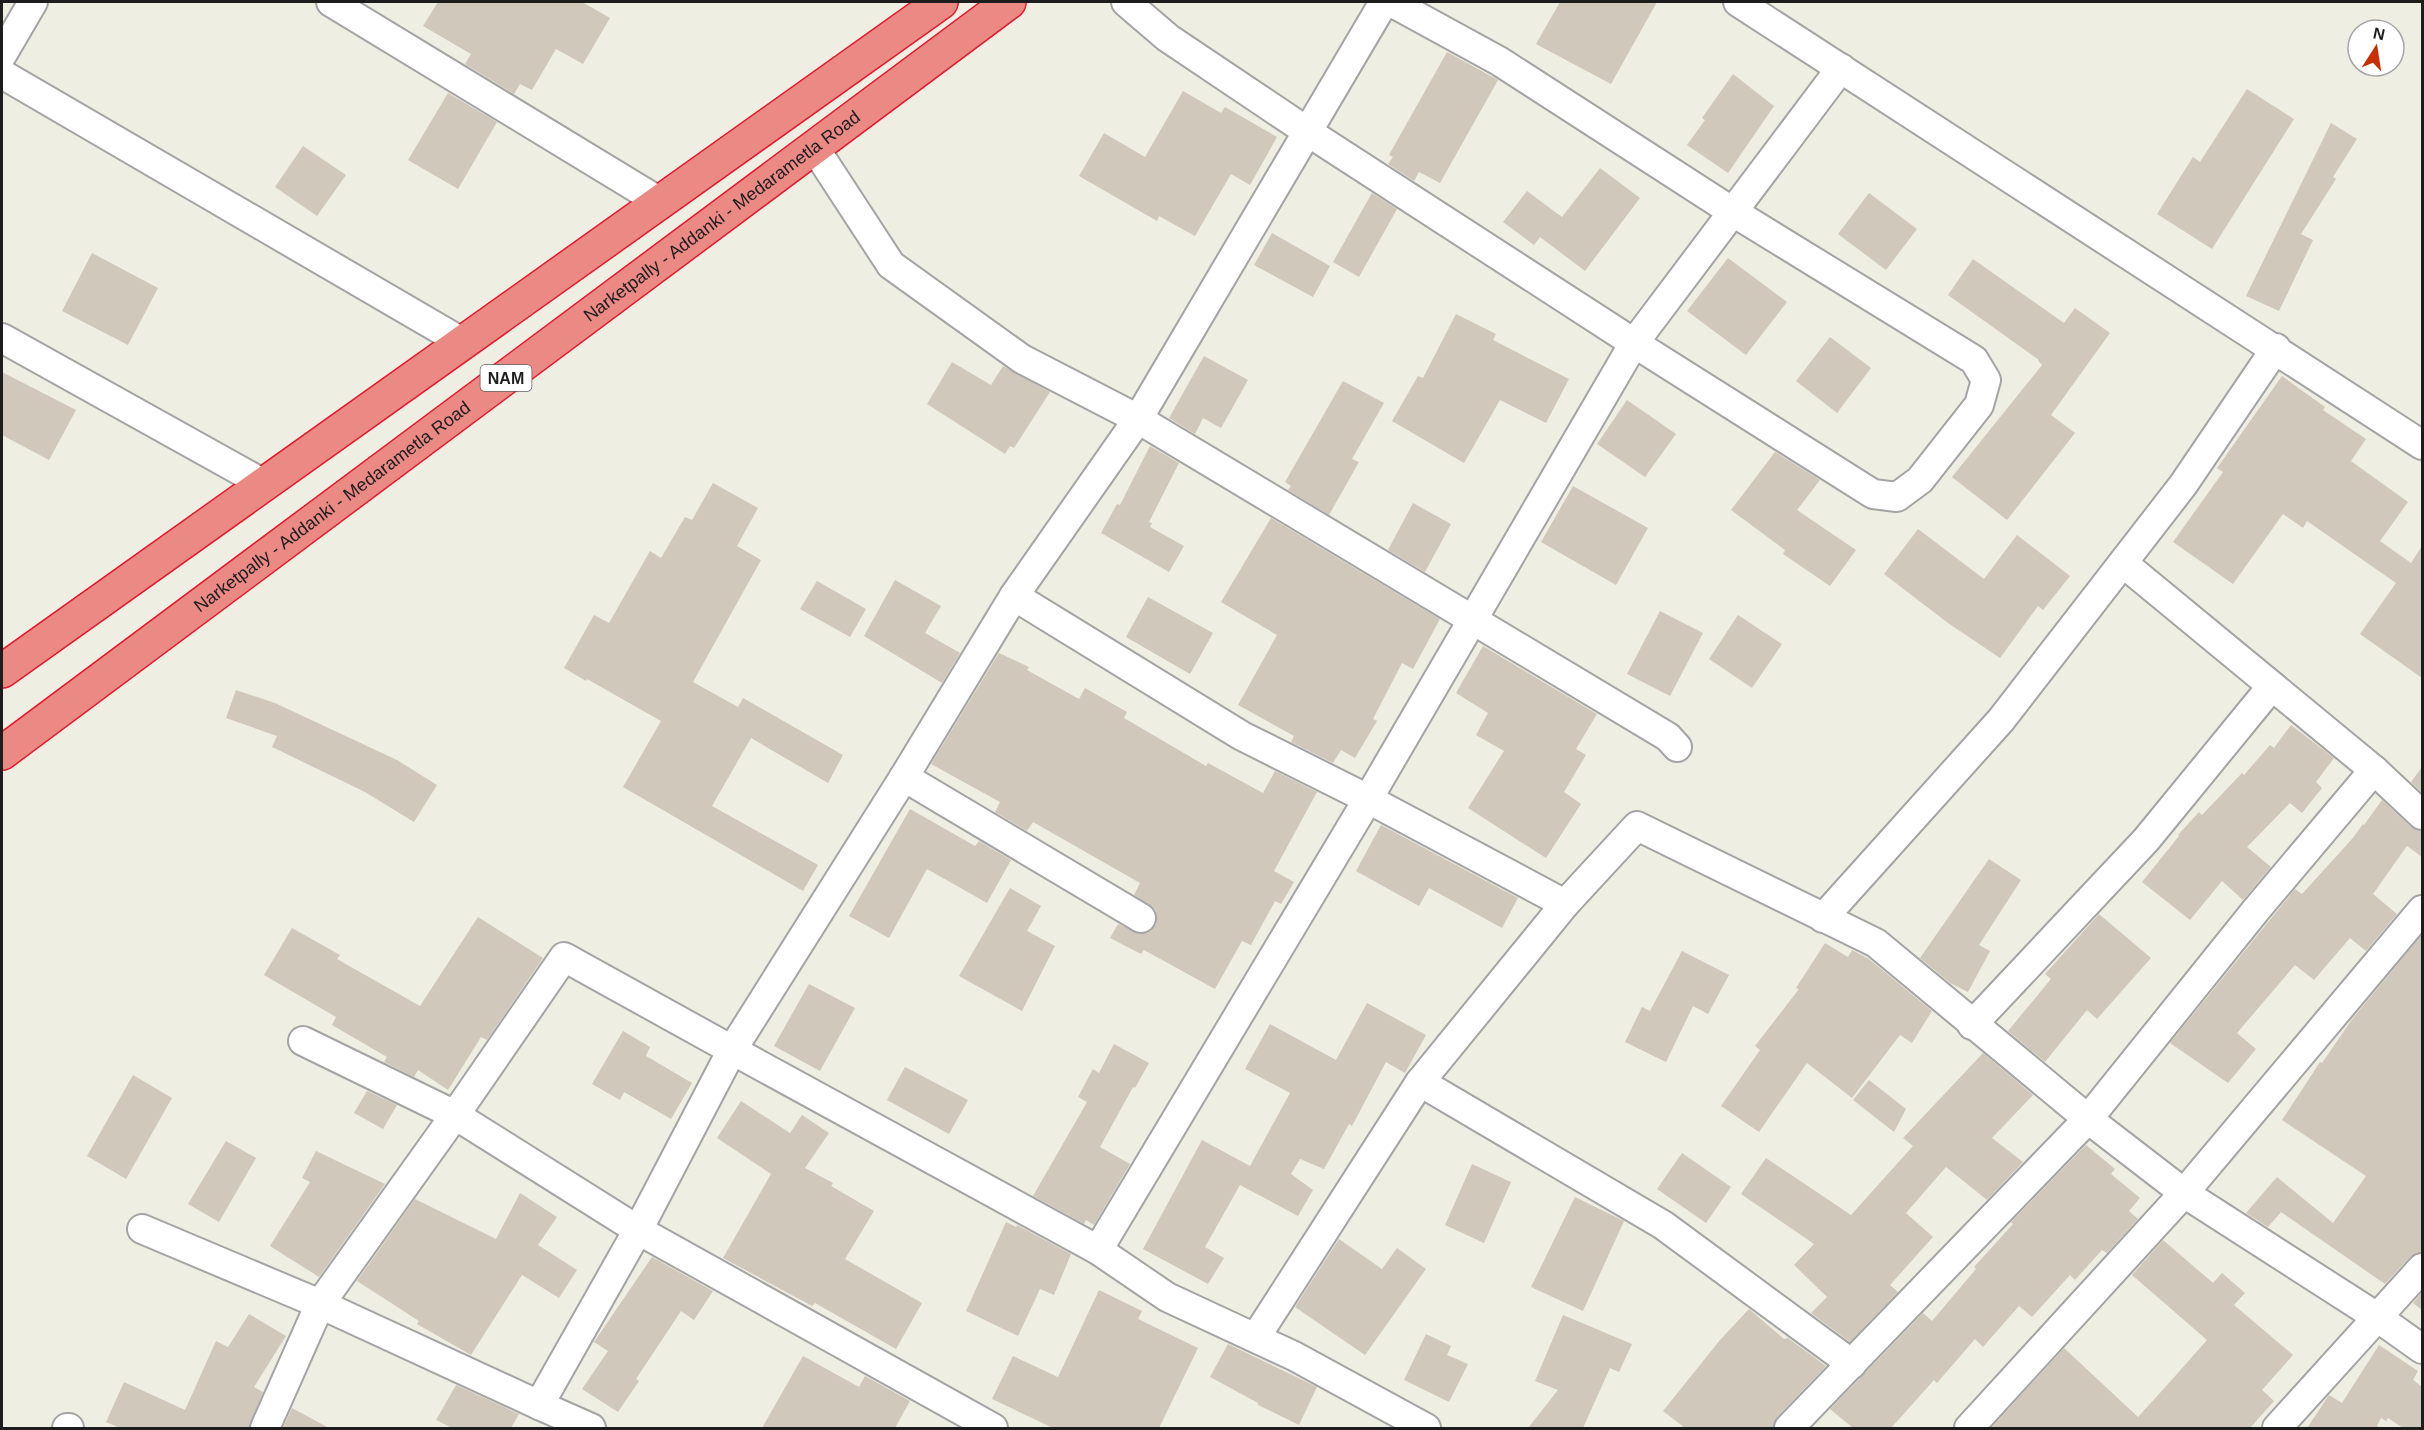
<svg xmlns="http://www.w3.org/2000/svg" width="2424" height="1430" viewBox="0 0 2424 1430" font-family="Arial,sans-serif">
  <rect width="100%" height="100%" fill="#efeee2"/>
  <g fill="#cfc8bb">
    <polygon points="438,2 582,2 610,18 583,64 556,49 532,90 520,84 514,94 465,64 471,54 423,26"/>
    <polygon points="1560,2 1657,2 1611,84 1536,44"/>
    <polygon points="1447,52 1498,80 1440,183 1419,172 1414,181 1388,164 1393,157 1389,155"/>
    <polygon points="1733,74 1774,106 1728,173 1687,145 1705,120 1702,118"/>
    <polygon points="2247,89 2294,119 2212,249 2157,214 2193,157 2200,162"/>
    <polygon points="1183,91 1221,113 1225,107 1277,137 1250,185 1231,174 1195,236 1159,216 1157,221 1079,176 1104,133 1145,157"/>
    <polygon points="448,93 497,122 458,189 408,160"/>
    <polygon points="2331,123 2357,139 2333,177 2336,179 2301,234 2313,240 2279,311 2246,296"/>
    <polygon points="303,146 346,175 317,216 275,187"/>
    <polygon points="1600,168 1640,198 1585,271 1540,237 1534,245 1503,222 1527,191 1562,217"/>
    <polygon points="1372,193 1397,209 1359,277 1333,262"/>
    <polygon points="1869,193 1917,229 1886,270 1838,234"/>
    <polygon points="1272,233 1330,266 1313,297 1254,265"/>
    <polygon points="92,253 158,288 128,345 62,311"/>
    <polygon points="1728,258 1787,302 1746,355 1687,311"/>
    <polygon points="1973,259 2064,323 2075,308 2110,333 2051,415 2075,433 2007,520 1952,477 2042,365 2038,361 2039,360 1948,295"/>
    <polygon points="1456,314 1496,334 1493,340 1569,379 1546,423 1500,400 1464,463 1392,421 1418,376 1423,378"/>
    <polygon points="1830,337 1871,368 1837,413 1796,381"/>
    <polygon points="1204,356 1248,380 1221,428 1203,418 1195,434 1169,418"/>
    <polygon points="952,362 991,385 1003,366 1050,392 1014,448 1010,446 1005,454 927,404"/>
    <polygon points="2,372 76,410 49,460 2,435"/>
    <polygon points="2282,376 2325,407 2323,410 2366,439 2351,461 2408,502 2380,541 2411,563 2422,546 2422,678 2360,634 2396,583 2307,521 2303,528 2283,514 2233,584 2173,542 2223,472 2217,468"/>
    <polygon points="1343,381 1384,403 1352,459 1359,462 1329,515 1288,490 1291,486 1285,482"/>
    <polygon points="1627,400 1676,434 1645,477 1597,444"/>
    <polygon points="1150,446 1179,463 1149,522 1152,523 1150,527 1184,546 1169,572 1101,533 1117,504 1120,505"/>
    <polygon points="1775,452 1820,480 1797,510 1856,550 1830,586 1783,554 1785,550 1731,510"/>
    <polygon points="713,483 758,508 737,546 761,560 693,682 738,707 743,698 843,755 828,783 751,738 712,806 818,865 803,891 623,787 661,721 587,679 586,681 564,668 594,615 609,623 650,551 661,558 685,517 692,520"/>
    <polygon points="1573,486 1648,528 1616,585 1541,542"/>
    <polygon points="1413,503 1451,524 1425,572 1388,550"/>
    <polygon points="1271,518 1440,619 1413,669 1402,663 1373,719 1377,721 1355,758 1341,750 1333,763 1291,742 1294,736 1238,705 1277,635 1221,602"/>
    <polygon points="1918,529 1984,579 2017,535 2070,576 2043,610 2038,606 2000,658 1948,623 1884,574"/>
    <polygon points="895,580 941,606 925,633 960,653 942,683 864,636"/>
    <polygon points="817,581 866,609 850,637 800,609"/>
    <polygon points="1148,597 1213,633 1190,674 1126,637"/>
    <polygon points="1660,611 1703,633 1670,696 1627,674"/>
    <polygon points="1738,615 1782,644 1752,688 1709,659"/>
    <polygon points="1483,646 1597,714 1576,749 1586,755 1564,792 1581,804 1546,858 1468,808 1504,751 1476,735 1488,713 1456,693"/>
    <polygon points="999,653 1029,667 1027,670 1079,699 1085,688 1127,712 1124,718 1206,766 1208,763 1263,793 1275,771 1317,792 1274,871 1294,882 1281,904 1275,901 1251,945 1242,941 1215,989 1144,950 1141,954 1110,938 1118,924 1140,934 1150,932 1155,926 1157,918 1155,909 1134,895 1140,883 1033,822 1027,831 995,812 1000,802 931,764"/>
    <polygon points="236,690 275,703 397,760 437,785 414,822 365,792 272,747 277,736 226,718"/>
    <polygon points="2291,725 2334,758 2316,782 2322,788 2302,813 2290,803 2247,847 2271,867 2243,900 2222,881 2190,920 2142,882 2179,836 2178,835 2199,812 2202,815 2242,773 2244,775 2270,745 2274,748"/>
    <polygon points="2422,767 2422,793 2411,782"/>
    <polygon points="2382,800 2411,827 2422,831 2422,857 2407,846 2373,894 2397,914 2366,951 2350,938 2314,980 2295,965 2237,1033 2256,1049 2228,1083 2170,1043 2295,889 2302,894 2352,839 2363,824 2364,825"/>
    <polygon points="910,809 975,846 979,841 1011,860 987,903 927,869 889,938 849,916"/>
    <polygon points="1381,825 1518,898 1502,928 1429,888 1419,906 1356,871"/>
    <polygon points="1989,859 2021,880 1979,945 1990,951 1968,992 1950,983 1920,958"/>
    <polygon points="1010,888 1041,906 1027,931 1055,946 1022,1011 959,976"/>
    <polygon points="2099,914 2151,958 2097,1019 2087,1010 2045,1062 2008,1031 2051,979 2045,974"/>
    <polygon points="478,917 543,958 487,1040 481,1037 448,1090 418,1070 414,1077 384,1062 387,1057 332,1025 336,1017 264,975 292,928 340,955 337,959 420,1006"/>
    <polygon points="2421,936 2422,1252 2410,1257 2385,1284 2281,1212 2268,1227 2246,1213 2277,1177 2333,1223 2366,1176 2282,1120 2320,1062 2322,1063 2353,1018"/>
    <polygon points="1825,943 1848,957 1852,950 1869,959 1932,1011 1912,1043 1900,1035 1852,1098 1807,1063 1759,1132 1721,1106 1760,1050 1755,1046 1799,989 1796,988"/>
    <polygon points="1682,951 1729,975 1708,1014 1693,1006 1666,1062 1625,1042 1642,1007 1650,1011"/>
    <polygon points="809,984 855,1008 820,1071 774,1046"/>
    <polygon points="1367,1003 1426,1035 1405,1073 1386,1062 1352,1126 1349,1124 1324,1169 1300,1159 1291,1174 1313,1190 1298,1216 1240,1185 1205,1247 1224,1258 1208,1284 1143,1249 1202,1140 1250,1166 1290,1093 1245,1069 1270,1024 1336,1060"/>
    <polygon points="623,1031 650,1047 646,1056 692,1083 671,1119 624,1092 620,1100 592,1084"/>
    <polygon points="1114,1044 1149,1063 1135,1088 1133,1087 1100,1147 1130,1164 1094,1225 1086,1220 1084,1224 1033,1196 1087,1102 1078,1097 1093,1069 1099,1073"/>
    <polygon points="1983,1053 2033,1095 1992,1138 2023,1162 1987,1200 1946,1167 1906,1213 1933,1237 1890,1285 1898,1292 1850,1342 1811,1313 1827,1297 1794,1265 1814,1244 1741,1194 1766,1158 1851,1215 1913,1146 1903,1138"/>
    <polygon points="905,1067 968,1100 949,1134 887,1100"/>
    <polygon points="133,1075 172,1098 126,1179 87,1156"/>
    <polygon points="1869,1080 1906,1109 1894,1132 1853,1100"/>
    <polygon points="367,1091 397,1105 383,1129 354,1113"/>
    <polygon points="741,1101 790,1133 802,1115 829,1133 805,1168 833,1183 831,1186 874,1211 845,1259 922,1303 896,1349 815,1303 812,1306 723,1258 771,1174 717,1138"/>
    <polygon points="226,1141 256,1158 219,1222 188,1204"/>
    <polygon points="2086,1145 2115,1169 2111,1174 2140,1198 2129,1211 2138,1219 2107,1253 2102,1250 2075,1280 2070,1275 2032,1317 2019,1306 1983,1347 1975,1339 1937,1383 1934,1380 1891,1428 1853,1428 1830,1409 1923,1313 1932,1321 1976,1269 1974,1267 2013,1224 2011,1222"/>
    <polygon points="316,1151 385,1184 319,1277 270,1246 310,1182 302,1178"/>
    <polygon points="1682,1153 1731,1187 1706,1223 1657,1189"/>
    <polygon points="1472,1164 1511,1182 1484,1243 1445,1225"/>
    <polygon points="520,1193 557,1217 538,1245 577,1270 559,1298 522,1275 471,1355 417,1324 419,1321 357,1281 415,1199 496,1239"/>
    <polygon points="1575,1197 1624,1221 1583,1311 1531,1287"/>
    <polygon points="1006,1222 1016,1227 1017,1225 1071,1254 1054,1295 1040,1289 1018,1336 966,1311"/>
    <polygon points="1339,1239 1382,1269 1397,1248 1426,1269 1365,1355 1295,1307"/>
    <polygon points="2163,1240 2213,1283 2222,1273 2245,1293 2234,1305 2293,1355 2262,1390 2274,1401 2250,1428 1991,1428 2064,1348 2138,1417 2169,1383 2207,1340 2132,1275"/>
    <polygon points="652,1257 713,1291 694,1320 681,1311 636,1379 639,1381 618,1412 582,1389 608,1351 594,1342"/>
    <polygon points="1099,1290 1142,1311 1138,1319 1198,1348 1159,1428 1053,1428 992,1399 1013,1356 1058,1377"/>
    <polygon points="2422,1292 2422,1310 2413,1303"/>
    <polygon points="1749,1309 1784,1339 1788,1338 1826,1366 1777,1417 1773,1428 1685,1428 1663,1411 1720,1340"/>
    <polygon points="249,1314 286,1336 254,1387 263,1392 249,1428 120,1428 106,1422 124,1382 185,1410 216,1341 228,1347"/>
    <polygon points="1563,1315 1632,1344 1619,1372 1610,1368 1583,1428 1528,1428 1558,1390 1535,1381"/>
    <polygon points="1426,1334 1451,1346 1447,1355 1468,1364 1449,1402 1404,1380"/>
    <polygon points="1228,1344 1317,1387 1299,1425 1258,1405 1258,1403 1210,1377"/>
    <polygon points="2379,1345 2418,1371 2413,1380 2422,1387 2422,1428 2403,1428 2388,1418 2386,1421 2381,1418 2377,1426 2381,1428 2307,1428 2329,1395 2342,1403"/>
    <polygon points="803,1356 859,1387 865,1376 910,1401 895,1428 762,1428"/>
    <polygon points="456,1385 519,1414 511,1428 452,1428 436,1420"/>
    <polygon points="292,1408 329,1428 283,1428"/>
  </g>
  <g fill="none" stroke-linecap="round" stroke-linejoin="round">
    <g stroke="#a4a4a4" stroke-width="32">
      <g id="street">
        <polyline points="331,2 660,202"/>
        <polyline points="1126,2 1168,38 1308,132 1634,343 1841,68"/>
        <polyline points="1738,2 2422,445"/>
        <polyline points="2,55 33,2"/>
        <polyline points="2,74 462,342"/>
        <polyline points="814,147 891,265 1022,359 1138,419 1668,737 1677,747"/>
        <polyline points="2,338 264,484"/>
        <polyline points="2123,563 2374,770 2422,815"/>
        <polyline points="1014,596 1242,736 1368,799 1634,343 1873,494 1897,497 1920,480 1979,405 1986,380 1974,360 1733,212 1499,61 1391,2"/>
        <polyline points="2374,770 2256,910 2088,1119 2184,1193 2377,1317 2422,1349"/>
        <polyline points="904,777 1141,918"/>
        <polyline points="1823,918 2001,720 2183,485 2276,348"/>
        <polyline points="1972,1025 2146,840 2272,686"/>
        <polyline points="303,1041 455,1115 638,1230 993,1428"/>
        <polyline points="1420,1082 1663,1225 1852,1364"/>
        <polyline points="142,1229 320,1304 539,1405"/>
        <polyline points="1098,1250 1167,1297 1294,1356 1426,1428"/>
        <polyline points="1256,1337 1420,1082 1565,904"/>
        <polyline points="67,1428 69,1428"/>
        <polyline points="265,1428 320,1304 455,1115 564,957 732,1050 904,777 1014,596 1138,419 1384,2"/>
        <polyline points="591,1428 539,1405 638,1230 732,1050 1098,1250 1368,799 1565,904 1637,826 1876,943 2088,1119 1789,1428"/>
        <polyline points="1969,1428 2184,1193 2422,910"/>
        <polyline points="2277,1428 2422,1268"/>
      </g>
    </g>
    <g stroke="#e21a30" stroke-width="36">
      <g id="highway">
        <polyline points="2,671 941,2"/>
        <path id="s1" d="M2 753 1009 2"/>
      </g>
    </g>
    <use href="#street" stroke="#fff" stroke-width="28"/>
    <use href="#highway" stroke="#eb8984" stroke-width="33"/>
  </g>
  <g text-anchor="middle" dominant-baseline="central" stroke-width="5" stroke-linejoin="round" paint-order="stroke">
    <rect fill="#fff" stroke="#616161" stroke-width="1.5" x="480.5" y="365" width="51" height="26" rx="4.5"/>
    <g font-size="16" font-weight="bold" fill="#1d1d1d">
      <text x="506" y="378">NAM</text>
    </g>
    <g font-size="18" fill="#1d1d1d" stroke="#fff">
      <text stroke="none"><textPath href="#s1" startOffset="898">Narketpally - Addanki - Medarametla Road</textPath></text>
      <text stroke="none"><textPath href="#s1" startOffset="412">Narketpally - Addanki - Medarametla Road</textPath></text>
    </g>
  </g>
  <rect width="2424" height="1430" fill="none" stroke="#1d1d1d" stroke-width="6"/>
  <g transform="translate(2376 48) rotate(12)"><circle r="28" fill="#ffffff" stroke="#a5a5a5" stroke-width="1.5"/>
  <path d="M0-4.5L10 22L0 15L-10 22Z" fill="#ca2e00"/>
  <text y="-9" font-size="16" font-weight="bold" text-anchor="middle" fill="#1d1d1d">N</text>
  </g>
</svg>
